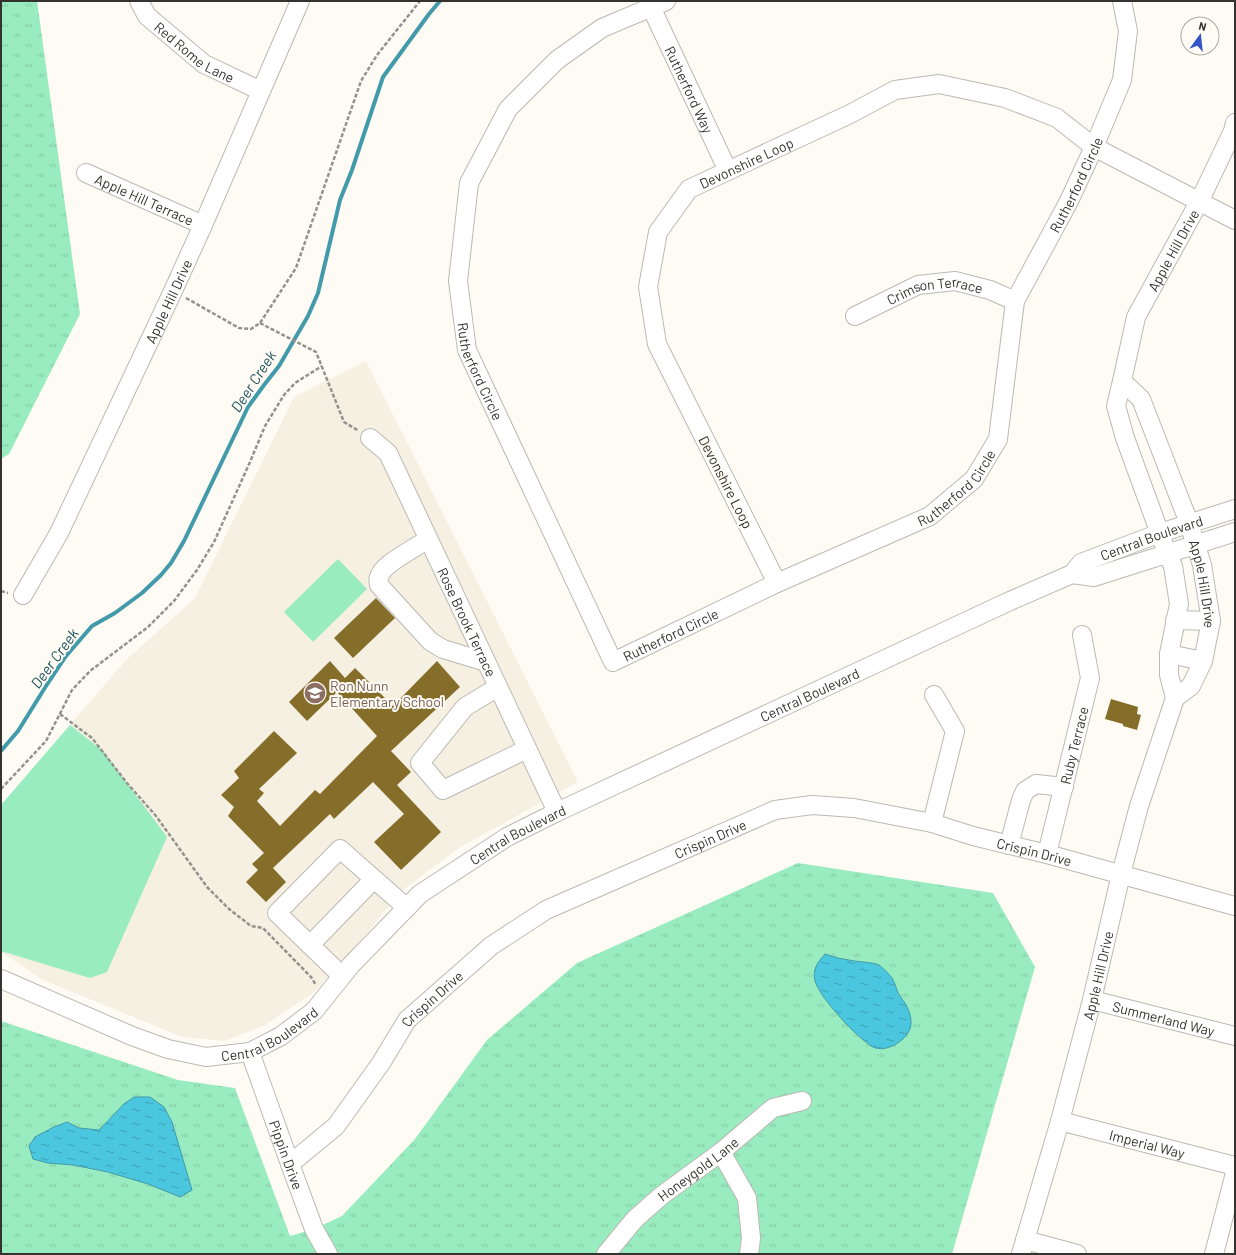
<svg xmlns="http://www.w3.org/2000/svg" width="1236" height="1255" viewBox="0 0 1236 1255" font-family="Barlow,sans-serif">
  <defs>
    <pattern id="grass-tufts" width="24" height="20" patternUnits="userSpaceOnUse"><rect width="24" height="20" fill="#98ecbf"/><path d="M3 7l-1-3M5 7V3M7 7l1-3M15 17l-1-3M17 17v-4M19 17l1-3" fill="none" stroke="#84cba4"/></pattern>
    <pattern id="water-ripples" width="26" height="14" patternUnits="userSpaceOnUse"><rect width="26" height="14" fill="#4ac6df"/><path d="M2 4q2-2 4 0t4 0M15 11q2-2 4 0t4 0" fill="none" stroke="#3ea1b5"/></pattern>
  </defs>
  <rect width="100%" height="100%" fill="#fefbf4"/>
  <polygon fill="#f5f0e1" points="366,361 578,782 459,848 400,892 359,943 313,993 265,1025 225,1041 182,1037 43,980 1,952 1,805 125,661 195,598 294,397"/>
  <g fill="url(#grass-tufts)">
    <polygon points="1,1 37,1 80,314 9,454 1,459"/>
    <polygon points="798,863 993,893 1035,967 952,1254 1,1254 1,1021 178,1080 235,1088 290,1236 314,1229 342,1216 415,1139 487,1040 577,963"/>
  </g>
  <g fill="#98ecbf">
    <polygon points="338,559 367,589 313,642 284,612"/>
    <polygon points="70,725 103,751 167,837 107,972 90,978 1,951 1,805"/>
  </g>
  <g fill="url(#water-ripples)" stroke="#439aaa">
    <path d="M825 954C833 957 841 959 849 960 856 962 873 962 879 965 881 966 891 976 892 978 896 985 897 993 902 999 907 1005 911 1014 911 1022 912 1038 887 1054 873 1047 858 1039 820 998 815 981 812 969 818 962 825 954Z"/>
    <polygon points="134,1097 150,1097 164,1107 172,1122 192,1190 180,1197 148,1184 108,1172 73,1165 48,1163 33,1159 29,1146 35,1137 54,1127 67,1122 79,1128 99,1130 124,1104"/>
  </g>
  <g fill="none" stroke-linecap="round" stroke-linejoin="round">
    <polyline stroke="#439aaa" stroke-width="4" points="1,751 18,731 46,686 66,656 92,626 115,613 142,593 161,575 171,563 184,541 248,407 264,385 279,366 308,316 318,293 340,200 352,170 383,77 429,14 440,1"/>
  </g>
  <g fill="#856d2a">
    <polygon points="376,598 395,618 353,658 334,638"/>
    <polygon points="330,661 345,678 355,668 393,706 437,661 460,687 391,751 411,772 397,785 441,832 401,870 374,842 404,814 373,782 334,819 330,814 273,868 286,882 266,902 246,882 258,870 252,864 264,853 228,816 234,807 221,795 239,778 234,771 274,731 297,753 259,789 264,793 257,801 280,826 315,790 320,794 377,736 337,692 307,721 289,702"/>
    <polygon points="1111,699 1138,707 1137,714 1141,715 1137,730 1123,726 1123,724 1105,719"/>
  </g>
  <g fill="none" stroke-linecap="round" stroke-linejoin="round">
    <g stroke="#bbb9b2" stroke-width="20">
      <g id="minor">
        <path id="s1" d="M139 1 147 16 204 64 261 91"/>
        <path id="s2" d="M666 1 602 28 557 60 508 109 469 183 458 281 467 350 613 662 777 583 930 516 974 479 998 439 1015 301 1069 201 1094 147 1122 80 1128 31 1122 1"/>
        <path id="s3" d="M651 7 728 171"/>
        <path id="s4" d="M86 173 203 225"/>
        <path id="s5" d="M855 316 918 285 955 281 990 290 1015 301"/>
        <path id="s6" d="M1122 381 1141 399 1189 523 1202 565 1211 621 1203 661 1191 686 1175 698"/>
        <path id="s7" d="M370 438 388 453 557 812"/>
        <path d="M428 539C417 547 387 562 381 573 378 577 378 581 379 585L430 641 443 649 486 662"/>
        <polyline points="1072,574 1094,577 1235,532"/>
        <path id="s8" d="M777 583 657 344 648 287 658 232 689 189 850 114 895 90 939 84 1005 98 1057 118 1094 147 1235 220"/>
        <path id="s9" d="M23 595 59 533 173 291 203 225 300 1"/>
        <polyline points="1175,620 1211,621"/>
        <polyline points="1169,654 1203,661"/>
        <polyline points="498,687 465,707 420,763 443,790 527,749"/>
        <polyline points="932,823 955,731 934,695"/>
        <polyline points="1009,845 1021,800 1025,791 1036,784 1064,787"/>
        <path id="s10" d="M1047 854 1090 678 1082 635"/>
        <polyline points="310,945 374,879"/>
        <polyline points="342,976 277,913 340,849 407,908"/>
        <path id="s11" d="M1 979 132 1036 168 1049 206 1057 250 1052 281 1036 314 1011 351 965 420 894 507 837 557 812 1010 601 1072 574 1081 563 1160 533 1235 509"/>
        <path id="s12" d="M1092 1000 1235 1036"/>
        <path id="s13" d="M250 1052 290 1164 314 1229 328 1254"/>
        <path id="s14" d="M1060 1121 1235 1166"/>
        <polyline points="721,1152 747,1198 751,1238 749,1254"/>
        <path id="s15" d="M290 1164 336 1126 381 1063 407 1020 491 946 546 910 775 810 812 805 854 808 932 823 973 836 1047 854 1235 906"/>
        <polyline points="1025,1240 1077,1254"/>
        <path id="s16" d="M606 1254 635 1219 661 1196 721 1152 773 1108 802 1101"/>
        <path id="s17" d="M1021 1254 1060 1121 1092 1000 1121 874 1139 806 1175 698 1169 675V654L1179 604 1173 566 1167 553 1125 438 1116 406 1122 381 1136 317 1199 202 1233 131 1235 123"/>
        <polyline points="1214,1254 1235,1173"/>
      </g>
    </g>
    <g stroke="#94928d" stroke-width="2.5" stroke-dasharray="4 2" stroke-linecap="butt">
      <polyline points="186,298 239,328 251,329 260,323 296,268 361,81 377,55 420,1"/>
      <polyline points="260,323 316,352 344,422 359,431"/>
      <polyline points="1,591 8,593"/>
      <polyline points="60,714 92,738 127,783 156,816 207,887 229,909 251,926 263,928 311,977 316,985"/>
      <polyline points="1,789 46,741 72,690 90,671 148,627 174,601 197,570 214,542 250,462 265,426 284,395 295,383 322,366"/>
    </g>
    <use href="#minor" stroke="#fff" stroke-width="18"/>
  </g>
  <defs>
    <g id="school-disc" transform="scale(1.15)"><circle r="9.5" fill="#8d6e63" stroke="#fefbf4"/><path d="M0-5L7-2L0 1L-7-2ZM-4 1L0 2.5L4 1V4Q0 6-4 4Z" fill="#fff"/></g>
  </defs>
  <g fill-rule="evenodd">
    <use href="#school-disc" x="315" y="693"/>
  </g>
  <g text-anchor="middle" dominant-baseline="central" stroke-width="4" stroke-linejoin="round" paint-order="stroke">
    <g font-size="14" fill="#343330" stroke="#fefbf4">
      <text stroke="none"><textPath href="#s1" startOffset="77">Red Rome Lane</textPath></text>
      <text stroke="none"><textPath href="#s3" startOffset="91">Rutherford Way</textPath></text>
      <text stroke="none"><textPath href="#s8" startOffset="497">Devonshire Loop</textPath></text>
      <text stroke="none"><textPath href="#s2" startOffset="1514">Rutherford Circle</textPath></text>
      <text stroke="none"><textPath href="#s4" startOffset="64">Apple Hill Terrace</textPath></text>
      <text stroke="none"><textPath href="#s17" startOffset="1049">Apple Hill Drive</textPath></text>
      <text stroke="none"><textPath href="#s5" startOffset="86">Crimson Terrace</textPath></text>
      <text stroke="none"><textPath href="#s9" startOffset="328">Apple Hill Drive</textPath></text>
      <text stroke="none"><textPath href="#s2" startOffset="470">Rutherford Circle</textPath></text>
      <text transform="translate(726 482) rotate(63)">Devonshire Loop</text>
      <text stroke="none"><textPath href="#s2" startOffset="1178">Rutherford Circle</textPath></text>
      <text stroke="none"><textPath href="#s11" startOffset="1315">Central Boulevard</textPath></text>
      <text stroke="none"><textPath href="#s6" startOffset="222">Apple Hill Drive</textPath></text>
      <text stroke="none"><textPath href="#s7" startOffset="210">Rose Brook Terrace</textPath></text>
      <text stroke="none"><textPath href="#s2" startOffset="854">Rutherford Circle</textPath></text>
      <text stroke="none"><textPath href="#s11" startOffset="937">Central Boulevard</textPath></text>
      <text stroke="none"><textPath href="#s10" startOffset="112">Ruby Terrace</textPath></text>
      <text stroke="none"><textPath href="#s11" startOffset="613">Central Boulevard</textPath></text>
      <text stroke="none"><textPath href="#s15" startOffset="544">Crispin Drive</textPath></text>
      <text stroke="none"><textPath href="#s15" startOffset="880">Crispin Drive</textPath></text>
      <text stroke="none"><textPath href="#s17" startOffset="289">Apple Hill Drive</textPath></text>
      <text stroke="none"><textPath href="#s15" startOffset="220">Crispin Drive</textPath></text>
      <text stroke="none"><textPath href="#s12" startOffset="74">Summerland Way</textPath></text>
      <text stroke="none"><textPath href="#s11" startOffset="289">Central Boulevard</textPath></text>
      <text stroke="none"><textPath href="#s14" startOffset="90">Imperial Way</textPath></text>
      <text stroke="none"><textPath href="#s13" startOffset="109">Pippin Drive</textPath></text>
      <text stroke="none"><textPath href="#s16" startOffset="126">Honeygold Lane</textPath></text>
    </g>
    <g font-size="14" fill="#785e54" stroke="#fefbf4" text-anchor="start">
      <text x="330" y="685">Ron Nunn<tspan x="330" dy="16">Elementary School</tspan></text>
    </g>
    <g font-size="15" font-style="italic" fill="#1e525d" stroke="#fefbf4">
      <text transform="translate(253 381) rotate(-57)">Deer Creek</text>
      <text transform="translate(54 658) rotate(-54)">Deer Creek</text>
    </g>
  </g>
  <rect width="1236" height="1255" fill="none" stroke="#343330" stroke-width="4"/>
  <g transform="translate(1200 36) rotate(15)"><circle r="19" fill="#fefbf4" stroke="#adaba6"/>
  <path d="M0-3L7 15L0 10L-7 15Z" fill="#3554c5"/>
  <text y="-6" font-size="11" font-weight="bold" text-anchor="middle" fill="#343330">N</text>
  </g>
</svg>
